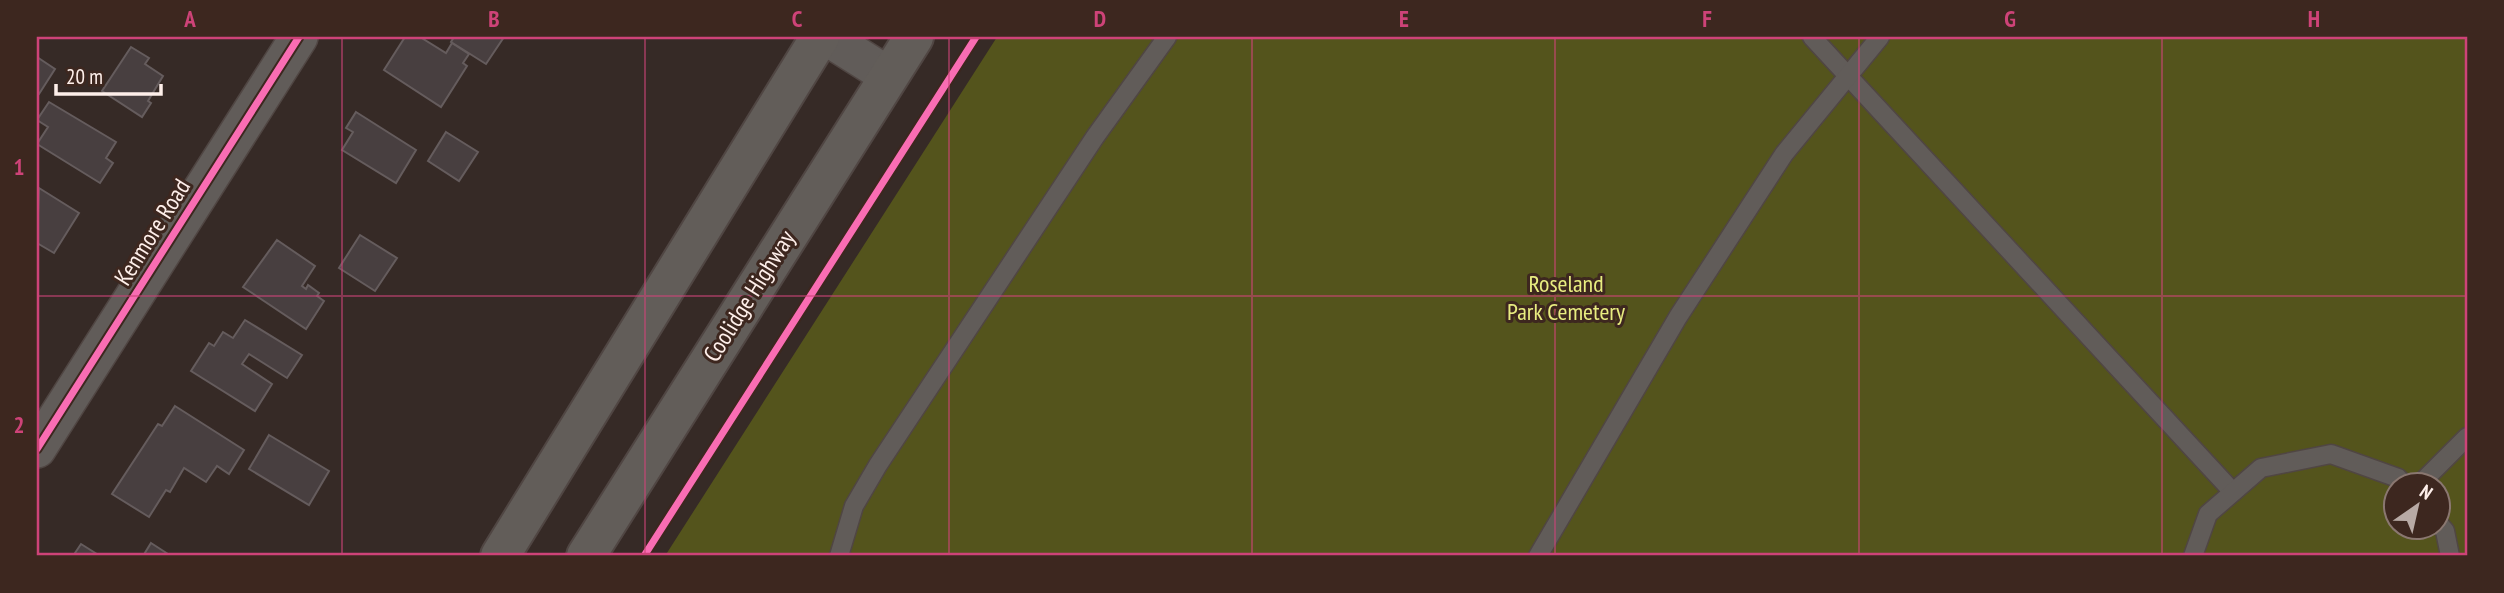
<svg xmlns="http://www.w3.org/2000/svg" width="2504" height="593" viewBox="0 0 2504 593" font-family="'PT Sans Narrow',sans-serif">
  <rect width="100%" height="100%" fill="#362a26"/>
  <path fill="#54541c" fill-rule="evenodd" d="M997 37H2467V556H665ZM2396 484H2438V526H2396Z"/>
  <g fill="#483f40" stroke="#655c5d" stroke-width="2">
    <polygon points="405,37 420,37 446,53 452,43 469,54 463,63 467,66 441,107 384,70"/>
    <polygon points="454,37 504,37 486,64 451,42"/>
    <polygon points="131,47 149,58 145,64 163,76 148,101 151,103 142,117 102,91"/>
    <polygon points="37,57 55,69 39,94 37,93"/>
    <polygon points="49,102 116,142 106,158 113,163 100,183 37,144 48,127 37,120"/>
    <polygon points="356,112 416,150 396,183 342,150 353,132 346,128"/>
    <polygon points="446,132 478,152 459,181 428,161"/>
    <polygon points="39,188 79,213 54,253 37,243"/>
    <polygon points="360,235 397,258 375,291 339,268"/>
    <polygon points="277,240 315,266 302,286 306,289 308,285 319,293 317,296 324,301 306,329 243,287"/>
    <polygon points="245,320 302,355 287,378 249,354 242,364 272,384 255,411 191,371 209,343 214,346 223,332 233,338"/>
    <polygon points="175,406 244,450 229,474 217,466 206,482 184,468 170,492 166,490 149,517 112,494 158,424 162,426"/>
    <polygon points="269,435 329,471 309,505 249,469"/>
    <polygon points="151,543 171,556 143,556"/>
    <polygon points="81,544 100,556 73,556"/>
  </g>
  <g fill="none" stroke-linecap="round" stroke-linejoin="round">
    <g stroke="#504643" stroke-width="21">
      <g id="service">
        <polyline points="1812,37 2233,492"/>
        <polyline points="2420,484 2467,437"/>
        <polyline points="2438,523 2445,531 2450,556"/>
        <polyline points="839,556 854,506 878,465 1095,137 1167,37"/>
        <polyline points="1538,556 1678,317 1784,154 1880,37"/>
        <polyline points="2193,556 2208,514 2261,468 2331,454 2398,478 2404,484"/>
      </g>
    </g>
    <g stroke="#504643" stroke-width="40">
      <g id="minor">
        <polyline points="827,37 889,76"/>
        <polyline points="37,449 299,37"/>
      </g>
    </g>
    <g stroke="#504643" stroke-width="42">
      <g id="secondary">
        <polyline points="500,556 820,37"/>
        <polyline points="586,556 914,37"/>
      </g>
    </g>
    <use href="#service" stroke="#615c59" stroke-width="18"/>
    <use href="#minor" stroke="#615c59" stroke-width="37"/>
    <use href="#secondary" stroke="#625d59" stroke-width="38"/>
    <g stroke="#3d271f" stroke-width="11">
      <g id="cycleway">
        <polyline points="37,449 299,37"/>
        <polyline points="644,556 976,37"/>
      </g>
    </g>
    <use href="#cycleway" stroke="#f96db3" stroke-width="7"/>
  </g>
  <path fill="none" stroke="#ce4378" stroke-width="2" stroke-opacity="0.55" d="M342 37V556M645 37V556M949 37V556M1252 37V556M1555 37V556M1859 37V556M2162 37V556M37 296H2467"/>
  <g text-anchor="middle" dominant-baseline="central" stroke-width="6" stroke-linejoin="round" paint-order="stroke">
    <g font-size="24" fill="#feefea" stroke="#3d271f">
      <text transform="translate(152 232) rotate(-58)">Kenmore Road</text>
      <text transform="translate(749 296) rotate(-58)">Coolidge Highway</text>
    </g>
    <g font-size="24" fill="#e8ed80" stroke="#3d271f">
      <text x="1566" y="283">Roseland<tspan x="1566" dy="28">Park Cemetery</tspan></text>
    </g>
  </g>
  <rect width="2504" height="593" fill="none" stroke="#3d271f" stroke-width="77"/>
  <g transform="translate(2417 506) rotate(34)"><circle r="33" fill="#3d271f" stroke="#8a7770" stroke-width="2"/>
  <path d="M0-5L12 26L0 18L-12 26Z" fill="#b8aaa5"/>
  <text y="-10" font-size="19" font-weight="bold" text-anchor="middle" fill="#feefea">N</text>
  </g>
  <path d="M56 84v10h105v-10" fill="none" stroke="#feefea" stroke-width="3.5"/>
  <text x="66" y="84" font-size="21" fill="#feefea" stroke="#3d271f" stroke-width="5" paint-order="stroke">20 m</text>
  <rect x="38" y="38" width="2428" height="516" fill="none" stroke="#ce4378" stroke-width="2.5"/>
  <g font-size="23" text-anchor="middle" font-weight="bold" fill="#ce4378">
    <text x="190" y="27">A</text>
    <text x="494" y="27">B</text>
    <text x="797" y="27">C</text>
    <text x="1100" y="27">D</text>
    <text x="1404" y="27">E</text>
    <text x="1707" y="27">F</text>
    <text x="2010" y="27">G</text>
    <text x="2314" y="27">H</text>
    <text x="19" y="175">1</text>
    <text x="19" y="433">2</text>
  </g>
</svg>
